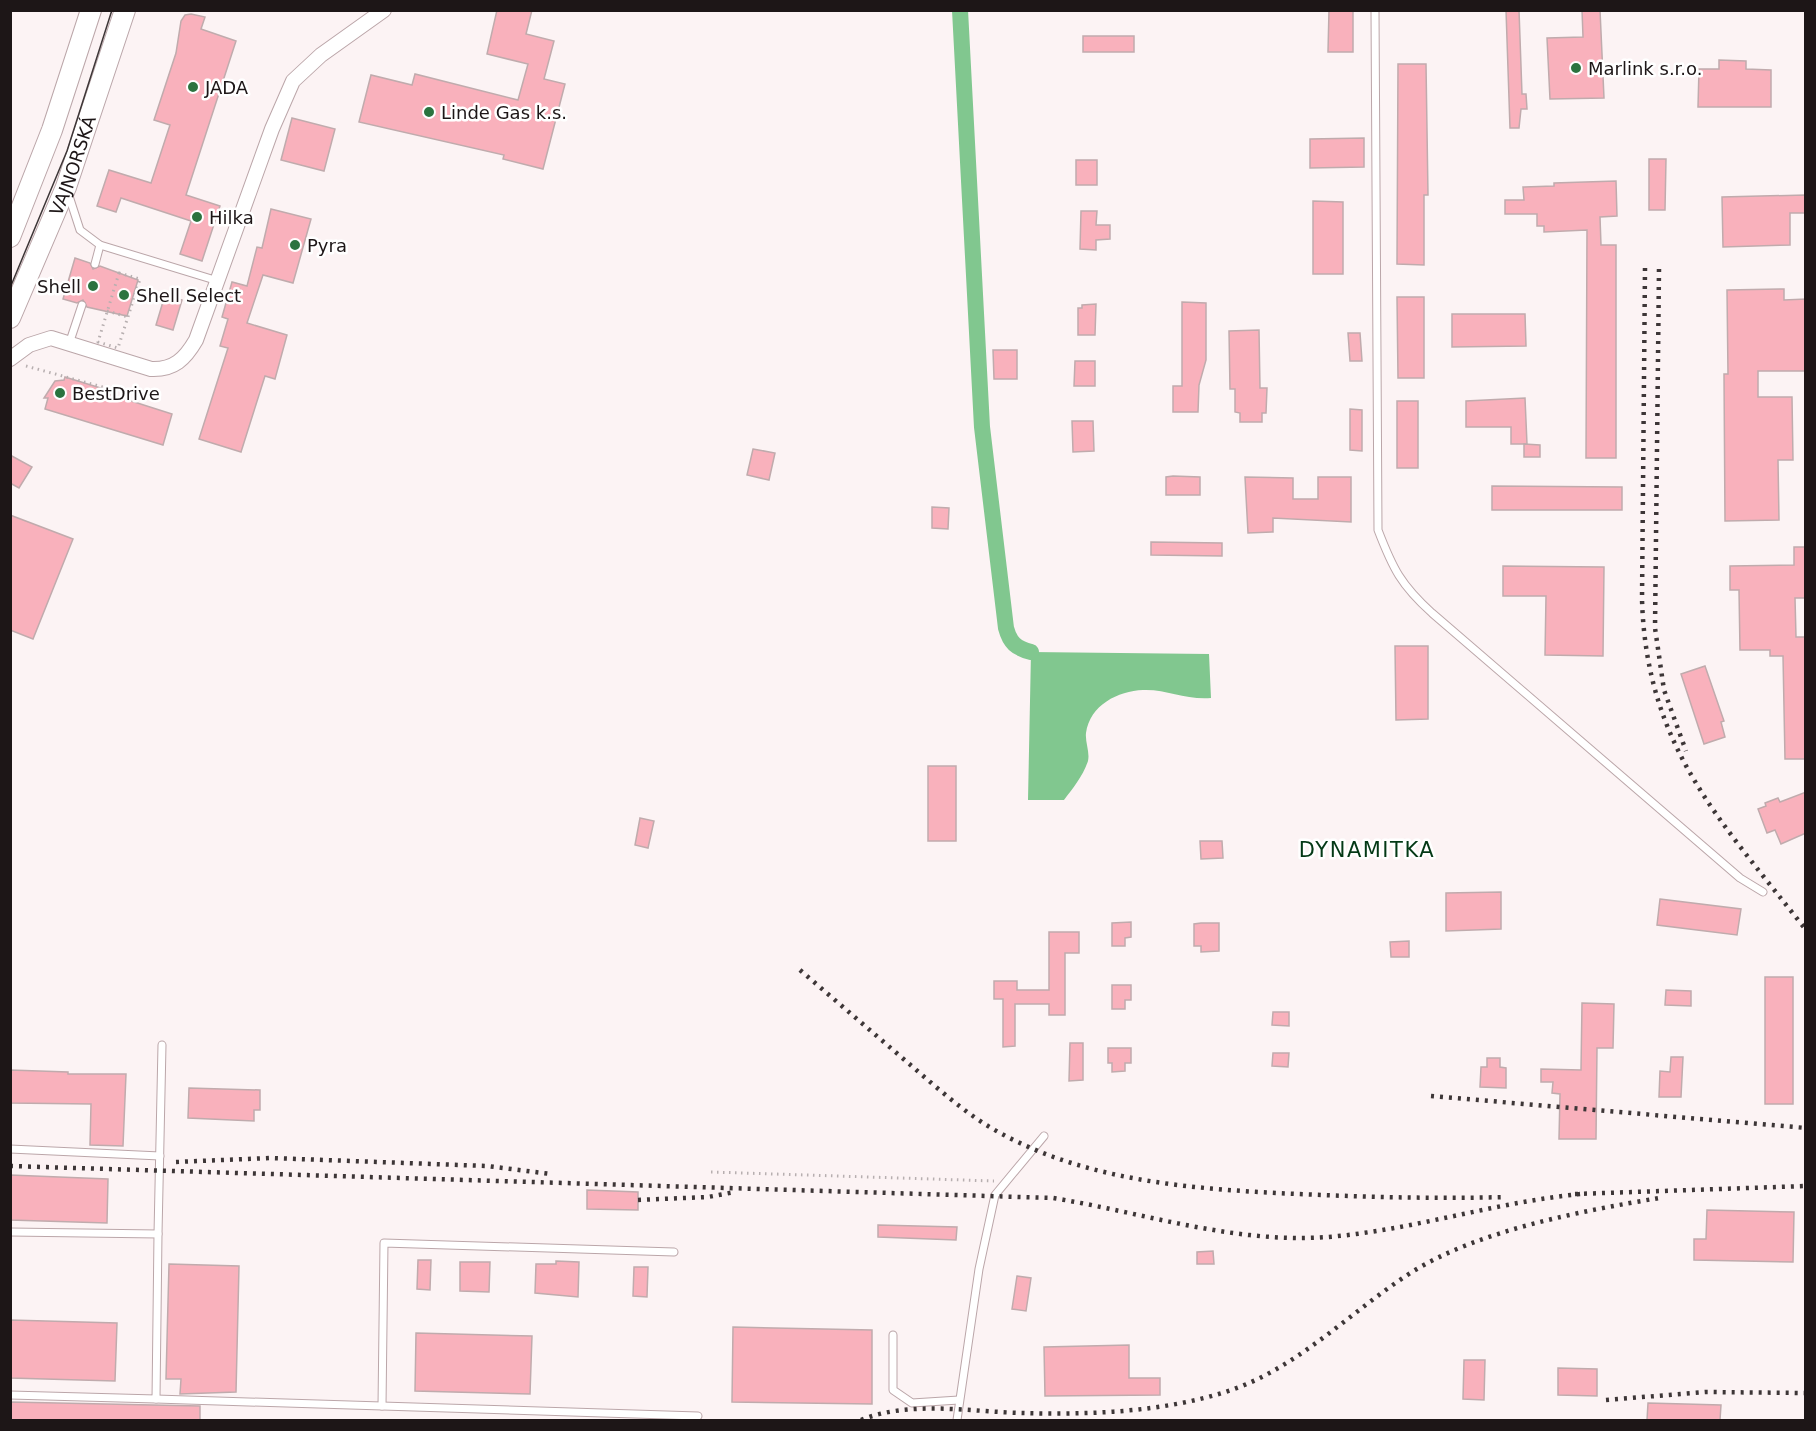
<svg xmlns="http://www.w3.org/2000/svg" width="1816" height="1431" viewBox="0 0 1816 1431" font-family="'DejaVu Sans',sans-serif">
  <rect width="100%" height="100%" fill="#fcf3f4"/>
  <path fill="#81c78f" d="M1031 652 1209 654 1211 698C1185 700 1167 689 1143 690 1118 691 1090 705 1086 733 1085 742 1090 752 1088 761 1083 776 1073 788 1064 800H1028Z"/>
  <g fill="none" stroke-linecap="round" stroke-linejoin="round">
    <path stroke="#81c78f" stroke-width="16" d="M960 10 982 427 1006 628C1010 643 1016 648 1031 652"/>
  </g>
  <g fill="#f9b1bc" stroke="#c0abad" stroke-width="1.5">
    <polygon points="497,10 532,10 526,34 554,41 544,79 565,84 543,169 503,159 504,155 359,122 371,75 412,85 415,74 518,100 528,64 487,54"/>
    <polygon points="1329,10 1353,10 1353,52 1328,52"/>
    <polygon points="1506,10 1519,10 1522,94 1526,94 1527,109 1521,109 1519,128 1510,128"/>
    <polygon points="1582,10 1600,10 1604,98 1550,99 1547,38 1583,37"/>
    <polygon points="191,14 205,17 201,29 236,41 186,195 220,206 202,261 180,254 191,221 121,198 116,212 97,206 109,170 151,183 170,125 154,120 176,53 181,21 185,15"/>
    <rect x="1083" y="36" width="51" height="16"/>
    <polygon points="1719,60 1746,61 1746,69 1771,70 1771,107 1698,107 1699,69 1719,69"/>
    <polygon points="1398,64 1426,64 1428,195 1424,195 1424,265 1397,264"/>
    <polygon points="292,118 335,129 324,171 281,160"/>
    <polygon points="1364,138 1364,167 1310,168 1310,139"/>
    <polygon points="1649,159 1666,159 1665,210 1649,210"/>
    <rect x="1076" y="160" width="21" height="25"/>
    <polygon points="1616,181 1617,216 1600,217 1601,245 1616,245 1616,458 1586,458 1587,230 1544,232 1544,226 1537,226 1537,214 1505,214 1505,200 1524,200 1523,187 1554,186 1554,183"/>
    <polygon points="1805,195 1805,213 1790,213 1790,245 1723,247 1722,197"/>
    <polygon points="1313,201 1343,202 1343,274 1313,274"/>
    <polygon points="271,209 311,219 293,283 263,275 247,323 287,335 275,379 265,376 241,452 199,439 228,348 220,346 228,319 222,317 232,282 247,286 257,247 262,248"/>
    <polygon points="1081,211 1097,211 1096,225 1110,225 1110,239 1096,240 1096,250 1080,249"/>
    <polygon points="75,258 90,263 93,269 100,266 138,280 127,316 87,307 83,300 77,303 63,299"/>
    <polygon points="1784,289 1784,300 1806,299 1806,371 1758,371 1758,397 1792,397 1793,460 1778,460 1779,520 1725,521 1724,374 1728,374 1727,290"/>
    <polygon points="165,295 182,300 173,330 156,325"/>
    <polygon points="1397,297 1424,297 1424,378 1398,378"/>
    <polygon points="1182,302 1206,303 1206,360 1199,385 1198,412 1173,412 1173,386 1182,386"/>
    <polygon points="1096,304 1095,335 1078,335 1078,308 1082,308 1082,305"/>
    <polygon points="1452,314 1525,314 1526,346 1452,347"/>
    <polygon points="1259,330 1260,388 1267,388 1266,413 1262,413 1262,422 1240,422 1240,413 1235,412 1235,389 1230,389 1229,331"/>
    <polygon points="1348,333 1360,333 1362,361 1350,361"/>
    <polygon points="993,350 1017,350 1017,379 994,379"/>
    <polygon points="1075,361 1095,361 1095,386 1074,386"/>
    <polygon points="65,377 107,390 106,393 172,414 163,445 45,409 48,398 44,398 55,381 64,380"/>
    <polygon points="1525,398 1527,444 1511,444 1511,427 1466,427 1466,401"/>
    <rect x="1397" y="401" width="21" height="67"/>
    <polygon points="1350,409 1362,410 1362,451 1350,450"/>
    <polygon points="1072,421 1093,421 1094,451 1073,452"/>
    <polygon points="1524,444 1540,445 1540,457 1524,457"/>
    <polygon points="753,449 775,453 769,480 747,475"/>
    <polygon points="10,455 32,467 19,488 10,483"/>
    <polygon points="1173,476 1200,477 1200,495 1166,495 1166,477"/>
    <polygon points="1245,477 1293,478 1293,499 1318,499 1318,477 1351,477 1351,522 1273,518 1273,532 1248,533"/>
    <polygon points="1492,486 1622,487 1622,510 1492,510"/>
    <polygon points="932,507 949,508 948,529 932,528"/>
    <polygon points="10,515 73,539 33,639 10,630"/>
    <polygon points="1151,542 1222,543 1222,556 1151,555"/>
    <polygon points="1794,547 1806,547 1806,598 1795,598 1796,637 1806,637 1806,759 1785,759 1783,656 1770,656 1770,650 1740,650 1739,590 1730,590 1730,566 1794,565"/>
    <polygon points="1503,566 1604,567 1603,656 1545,655 1546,596 1503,596"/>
    <polygon points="1395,646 1428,646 1428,719 1396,720"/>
    <polygon points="1705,666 1724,721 1721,722 1725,737 1704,744 1681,674"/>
    <rect x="928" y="766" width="28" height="75"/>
    <polygon points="1806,792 1806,833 1781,844 1775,830 1767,833 1758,809 1766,806 1765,803 1778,798 1780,802"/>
    <polygon points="640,818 654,821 648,848 635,845"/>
    <polygon points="1200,841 1222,841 1223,858 1201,859"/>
    <polygon points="1501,892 1501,929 1446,931 1446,893"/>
    <polygon points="1660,899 1741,909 1737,935 1657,925"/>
    <polygon points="1131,922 1131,937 1125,938 1125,946 1112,946 1112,923"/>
    <polygon points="1201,923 1219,923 1219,951 1201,952 1201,946 1194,946 1194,924"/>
    <polygon points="1049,932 1079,932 1079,953 1065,953 1065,1015 1049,1015 1049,1004 1015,1004 1015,1046 1003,1047 1003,999 994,999 994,981 1017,981 1017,990 1049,990"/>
    <polygon points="1409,941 1409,957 1391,957 1390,942"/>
    <rect x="1765" y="977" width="28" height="127"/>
    <polygon points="1112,985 1131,985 1131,1000 1125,1000 1125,1009 1112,1009"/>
    <polygon points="1666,990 1691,991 1691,1006 1665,1005"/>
    <polygon points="1582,1003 1614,1004 1613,1048 1597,1048 1596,1139 1559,1139 1560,1094 1552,1093 1553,1082 1541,1082 1541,1069 1581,1070"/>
    <polygon points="1273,1012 1289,1012 1289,1026 1272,1025"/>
    <polygon points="1070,1043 1083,1043 1083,1080 1069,1081"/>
    <polygon points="1108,1048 1131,1048 1131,1063 1125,1063 1125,1071 1112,1072 1112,1063 1108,1063"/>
    <polygon points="1273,1053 1289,1053 1288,1067 1272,1066"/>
    <polygon points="1671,1057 1683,1057 1681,1097 1659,1097 1660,1071 1670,1072"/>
    <polygon points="1487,1058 1500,1058 1500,1067 1506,1068 1506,1088 1480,1087 1481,1067 1487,1067"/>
    <polygon points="10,1070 68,1072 68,1074 126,1074 123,1146 90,1145 91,1104 10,1103"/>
    <polygon points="189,1088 260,1090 260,1110 254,1110 254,1121 188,1118"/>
    <polygon points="10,1175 108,1179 107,1223 10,1220"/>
    <polygon points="587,1190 638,1192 638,1210 587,1209"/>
    <polygon points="1707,1210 1794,1212 1793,1262 1694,1260 1694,1239 1706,1239"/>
    <polygon points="878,1225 957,1227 956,1240 878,1237"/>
    <polygon points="1213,1251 1214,1264 1197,1264 1197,1252"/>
    <polygon points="418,1260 431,1260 430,1290 417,1289"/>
    <polygon points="556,1261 579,1262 578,1297 535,1293 536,1264 556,1264"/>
    <polygon points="460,1262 490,1262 489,1292 460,1291"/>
    <polygon points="169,1264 239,1266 236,1392 180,1394 181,1379 166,1379"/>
    <polygon points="634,1267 648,1267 647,1297 633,1296"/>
    <polygon points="1017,1276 1031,1278 1026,1311 1012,1309"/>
    <polygon points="10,1320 117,1323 115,1381 10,1378"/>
    <polygon points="733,1327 872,1330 872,1404 732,1402"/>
    <polygon points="416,1333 532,1336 530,1394 415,1391"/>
    <polygon points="1129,1345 1129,1378 1160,1378 1160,1395 1045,1396 1044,1347"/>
    <polygon points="1464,1360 1485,1360 1484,1400 1463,1399"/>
    <polygon points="1558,1368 1597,1369 1597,1396 1558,1395"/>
    <polygon points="10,1402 200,1406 200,1420 10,1420"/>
    <polygon points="1648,1403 1721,1405 1720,1420 1647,1420"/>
  </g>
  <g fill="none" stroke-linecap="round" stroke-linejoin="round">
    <g stroke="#bba6a9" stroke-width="9">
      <g id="lane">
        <path d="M1375 10 1378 530C1393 569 1401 585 1432 613L1740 878 1763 892"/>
        <polyline points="68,193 80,230 100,245 95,264"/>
        <polyline points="100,245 218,281"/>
        <polyline points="69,344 82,305"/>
        <polyline points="10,1149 160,1156"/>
        <polyline points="10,1232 158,1234 156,1399 10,1395"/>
        <polyline points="158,1234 162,1045"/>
        <polyline points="893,1335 893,1390 912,1403 959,1400"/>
        <polyline points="156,1399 698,1416"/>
        <polyline points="382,1406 384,1243 674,1252"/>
        <polyline points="957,1420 979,1269 995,1195 1044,1136"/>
      </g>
    </g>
    <g stroke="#bba6a9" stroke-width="16">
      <path id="street" d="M10 359 29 345 51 338 151 369C174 370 185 359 196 340L272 129 293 81 321 55 384 10"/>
    </g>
    <g stroke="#bba6a9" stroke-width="22">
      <g id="secondary">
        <polyline points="10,237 52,130 91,10"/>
        <path id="s1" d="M10 318 66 187 125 10"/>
      </g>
    </g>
    <g stroke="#b7afb0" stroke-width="3" stroke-dasharray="1.5 4.5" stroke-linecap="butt">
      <polygon points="119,273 140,279 118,348 98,342"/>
      <polyline points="107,311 128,317"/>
      <polyline points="26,366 110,389 115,385"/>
      <polyline points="711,1172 994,1181"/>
    </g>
    <use href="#lane" stroke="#fff" stroke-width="7"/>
    <use href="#street" stroke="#fff" stroke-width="14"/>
    <use href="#secondary" stroke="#fff" stroke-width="20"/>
    <polyline stroke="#3d3637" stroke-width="1.5" points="10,288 67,151 112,10"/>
    <g stroke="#3d3637" stroke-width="4.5" stroke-dasharray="3 6" stroke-linecap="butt">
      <path d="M1645 268 1642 599C1646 747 1721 821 1806 930"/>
      <polyline points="1659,269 1655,628 1664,690 1686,751"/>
      <path d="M800 970C836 1001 871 1031 907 1062 934 1085 962 1111 993 1129 1085 1182 1193 1189 1297 1194 1367 1197 1436 1199 1506 1197"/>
      <polyline points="1431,1096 1806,1128"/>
      <polyline points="176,1162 271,1158 487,1166 551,1174"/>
      <path d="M10 1166 1053 1198C1145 1213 1234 1244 1328 1237 1414 1230 1495 1202 1581 1194"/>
      <polyline points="1575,1194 1806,1186"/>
      <polyline points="638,1200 708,1197 735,1192"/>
      <polyline points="1606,1400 1705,1392 1806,1393"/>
      <path d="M861 1420C910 1400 972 1412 1023 1413 1088 1415 1160 1412 1222 1393 1296 1371 1349 1312 1412 1272 1479 1230 1582 1211 1659 1198"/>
    </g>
  </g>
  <g fill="#2c733f" stroke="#fff" stroke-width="2">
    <circle cx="1576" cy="68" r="6"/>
    <circle cx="193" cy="87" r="6"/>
    <circle cx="429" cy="112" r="6"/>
    <circle cx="197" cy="217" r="6"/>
    <circle cx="295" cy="245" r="6"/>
    <circle cx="93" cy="286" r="6"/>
    <circle cx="124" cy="295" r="6"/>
    <circle cx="60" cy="393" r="6"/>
  </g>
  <g text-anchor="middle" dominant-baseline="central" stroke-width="5" stroke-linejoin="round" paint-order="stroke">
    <g font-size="18" fill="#1d1617" stroke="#fff" text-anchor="start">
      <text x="1588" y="68">Marlink s.r.o.</text>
      <text x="205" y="87">JADA</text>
      <text x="441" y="112">Linde Gas k.s.</text>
      <text x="209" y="217">Hilka</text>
      <text x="307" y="245">Pyra</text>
      <text x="81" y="286" text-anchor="end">Shell</text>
      <text x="136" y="295">Shell Select</text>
      <text x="72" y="393">BestDrive</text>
    </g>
    <g font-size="18" fill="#1d1617" stroke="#fff">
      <text stroke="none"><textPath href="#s1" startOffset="165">VAJNORSKÁ</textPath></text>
    </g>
    <g font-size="21" letter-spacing="1.5" fill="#043916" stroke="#fff">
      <text x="1367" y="850">DYNAMITKA</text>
    </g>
  </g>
  <rect width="1816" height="1431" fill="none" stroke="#1d1617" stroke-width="24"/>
</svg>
